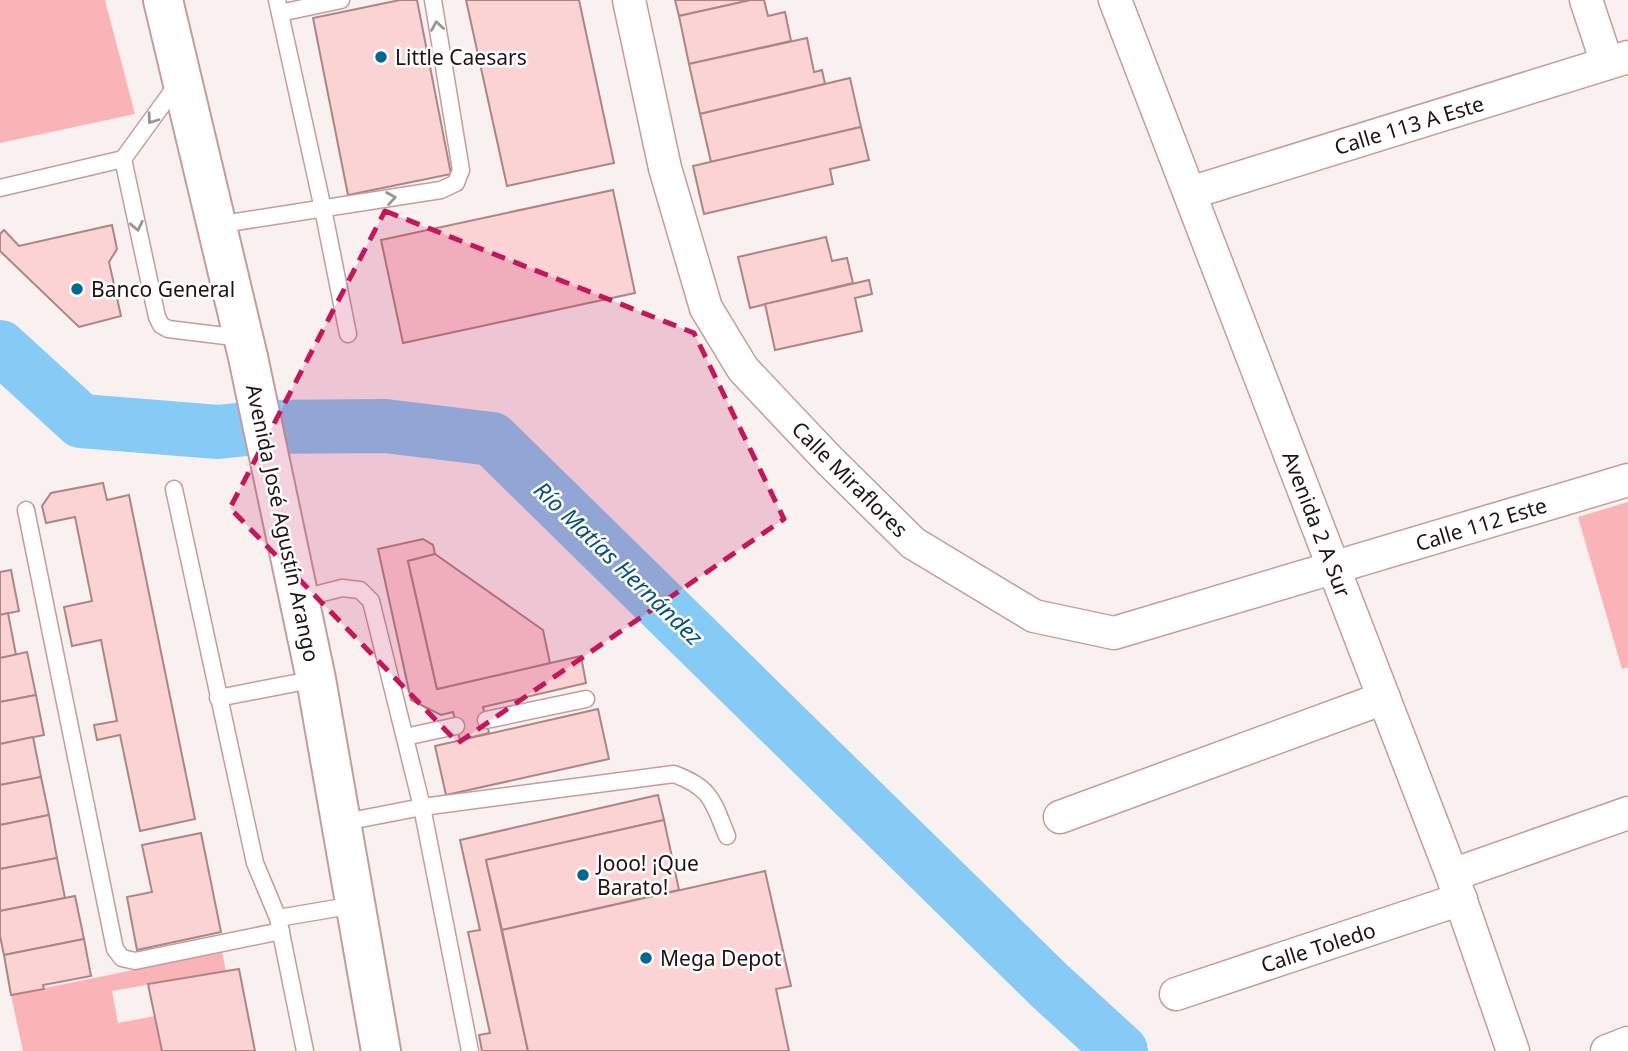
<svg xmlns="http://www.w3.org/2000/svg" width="1628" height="1051" viewBox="0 0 1628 1051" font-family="'Noto Sans',sans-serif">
  <rect width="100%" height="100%" fill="#f9f0f0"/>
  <g fill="#fab3b6">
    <polygon points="0,0 105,0 135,114 0,143"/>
    <polygon points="1628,502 1628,667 1622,669 1578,517"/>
    <polygon points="222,952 226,971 112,991 118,1023 155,1016 162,1051 23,1051 11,995"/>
  </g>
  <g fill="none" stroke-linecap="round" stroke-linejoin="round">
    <polyline stroke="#86caf6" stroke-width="54" points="0,347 81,421 218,432 264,427 385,426 492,439 1051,987 1121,1051"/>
  </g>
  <g fill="#fcd3d4" stroke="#ad8587" stroke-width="2">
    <polygon points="400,0 417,0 451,174 348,195 313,18"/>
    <polygon points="466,0 579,0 614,163 507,186"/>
    <polygon points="675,0 751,0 679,16"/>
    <polygon points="751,0 764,0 768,16 785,12 791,41 689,64 679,16"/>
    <polygon points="807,38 814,72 822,70 825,84 700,114 689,64"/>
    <polygon points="850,78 861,127 711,162 700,114"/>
    <polygon points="861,127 869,160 830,169 833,184 704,214 693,166"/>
    <polygon points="613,190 635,293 403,343 381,240"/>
    <polygon points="112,225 117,249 109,262 121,316 79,327 0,251 0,234 4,230 19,246"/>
    <polygon points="826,237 832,261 847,258 853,283 750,308 738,257"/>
    <polygon points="869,280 872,294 855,298 862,331 775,350 765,304"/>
    <polygon points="103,483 107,500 129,495 195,819 140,831 120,735 97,740 94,725 117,721 101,640 72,646 64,607 92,601 75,517 46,523 42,506 51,493"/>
    <polygon points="423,539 433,545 435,554 408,561 437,689 581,656 586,683 483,707 489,733 460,740 453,712 441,715 411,700 378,549"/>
    <polygon points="435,554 543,630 550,663 437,689 408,561"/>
    <polygon points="11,570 19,611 0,615 0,572"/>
    <polygon points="8,613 16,655 0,658 0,615"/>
    <polygon points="27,652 36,695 0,702 0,658"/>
    <polygon points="36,695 44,735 0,744 0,702"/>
    <polygon points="598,709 609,759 446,795 435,746"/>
    <polygon points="33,737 41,777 0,785 0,744"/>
    <polygon points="41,777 49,815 0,825 0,785"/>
    <polygon points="658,795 664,820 486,860 528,1051 482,1051 479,1035 490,1033 468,932 480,930 460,840"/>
    <polygon points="49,815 57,858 0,869 0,825"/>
    <polygon points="664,820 679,890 502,930 486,860"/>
    <polygon points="201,833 221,932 137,950 127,897 152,892 142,845"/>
    <polygon points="57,858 65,898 0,911 0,869"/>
    <polygon points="765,871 791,986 776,989 789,1051 528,1051 502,930"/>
    <polygon points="75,896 84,939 4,955 0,936 0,911"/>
    <polygon points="84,939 91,976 43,985 44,989 11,995 4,955"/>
    <polygon points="239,969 255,1051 162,1051 148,984"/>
  </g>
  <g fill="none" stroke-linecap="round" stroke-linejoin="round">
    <g stroke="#c59c9d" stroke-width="19">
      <g id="service">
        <polyline points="277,0 323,209 348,334"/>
        <polyline points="280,13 341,0"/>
        <polyline points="123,159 157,317 161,325 168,329 242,338"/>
        <polyline points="0,188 123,159 179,82"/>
        <polyline points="216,225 441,190 456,183 461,170 433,0"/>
        <polyline points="174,489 255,863 278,918 305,1051"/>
        <polyline points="26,510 115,949 122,958 135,961 281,931"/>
        <polyline points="299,599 342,588 360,590 371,601 422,807 470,1051"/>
        <polyline points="218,698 316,679"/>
        <polyline points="486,720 586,699"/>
        <polyline points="405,737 456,726"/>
        <path d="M340 823 422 807 674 774C712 788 713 802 727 836"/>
        <polyline points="278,918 355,905"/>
      </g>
    </g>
    <g stroke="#c59c9d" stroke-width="35">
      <g id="minor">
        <polyline points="629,0 665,168 706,308 743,369 827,458 913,543 1034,616 1114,633 1628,480"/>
        <polyline points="1115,0 1452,875 1513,1051"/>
        <polyline points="1586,0 1607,63"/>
        <polyline points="1190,193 1628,57"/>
        <polyline points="1060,817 1384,698"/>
        <polyline points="1452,875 1628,813"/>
        <polyline points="1176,994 1461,899"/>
        <polyline points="1607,1051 1628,1043"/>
      </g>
    </g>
    <g stroke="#c59c9d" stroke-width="42">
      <polyline id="secondary" points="163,0 248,357 316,679 381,1051"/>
    </g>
    <use href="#service" stroke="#fff" stroke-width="16"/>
    <use href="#minor" stroke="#fff" stroke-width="32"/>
    <use href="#secondary" stroke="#fff" stroke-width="38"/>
  </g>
  <defs><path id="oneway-chevron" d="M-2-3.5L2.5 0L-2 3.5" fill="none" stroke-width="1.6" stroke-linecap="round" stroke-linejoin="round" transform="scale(1.75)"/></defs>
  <g stroke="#9b9494">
    <use href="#oneway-chevron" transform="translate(437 26) rotate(-99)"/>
    <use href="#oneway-chevron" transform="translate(152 119) rotate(126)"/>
    <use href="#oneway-chevron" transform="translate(391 198) rotate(-9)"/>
    <use href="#oneway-chevron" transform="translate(137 226) rotate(78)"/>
  </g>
  <path fill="#c2185b" fill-opacity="0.2" stroke="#c2185b" stroke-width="5" stroke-dasharray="14 9" stroke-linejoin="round" d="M385 211 694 333 784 519 458 743 230 508Z"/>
  <g fill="#006895" stroke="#fff" stroke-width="2.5">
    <circle cx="381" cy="57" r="7"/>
    <circle cx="77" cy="289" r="7"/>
    <circle cx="583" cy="875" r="7"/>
    <circle cx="646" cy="958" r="7"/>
  </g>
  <g text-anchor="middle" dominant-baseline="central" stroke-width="5" stroke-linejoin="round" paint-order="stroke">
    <g font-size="21" fill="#201112" stroke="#fff" text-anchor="start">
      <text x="395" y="57">Little Caesars</text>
      <text x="91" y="289">Banco General</text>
      <text x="597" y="863">Jooo! ¡Que<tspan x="597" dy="24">Barato!</tspan></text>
      <text x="660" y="958">Mega Depot</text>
    </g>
    <g font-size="21" fill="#201112" stroke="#fff">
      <text transform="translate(1409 125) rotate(-17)">Calle 113 A Este</text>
      <text transform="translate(850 479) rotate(45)">Calle Miraflores</text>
      <text transform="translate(283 523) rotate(78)">Avenida José Agustín Arango</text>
      <text transform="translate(1317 524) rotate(69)">Avenida 2 A Sur</text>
      <text transform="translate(1481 524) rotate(-17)">Calle 112 Este</text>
      <text transform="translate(1318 947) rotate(-18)">Calle Toledo</text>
    </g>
    <g font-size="23" font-style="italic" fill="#085276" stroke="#fff">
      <text transform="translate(619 563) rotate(44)">Río Matías Hernández</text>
    </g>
  </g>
</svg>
